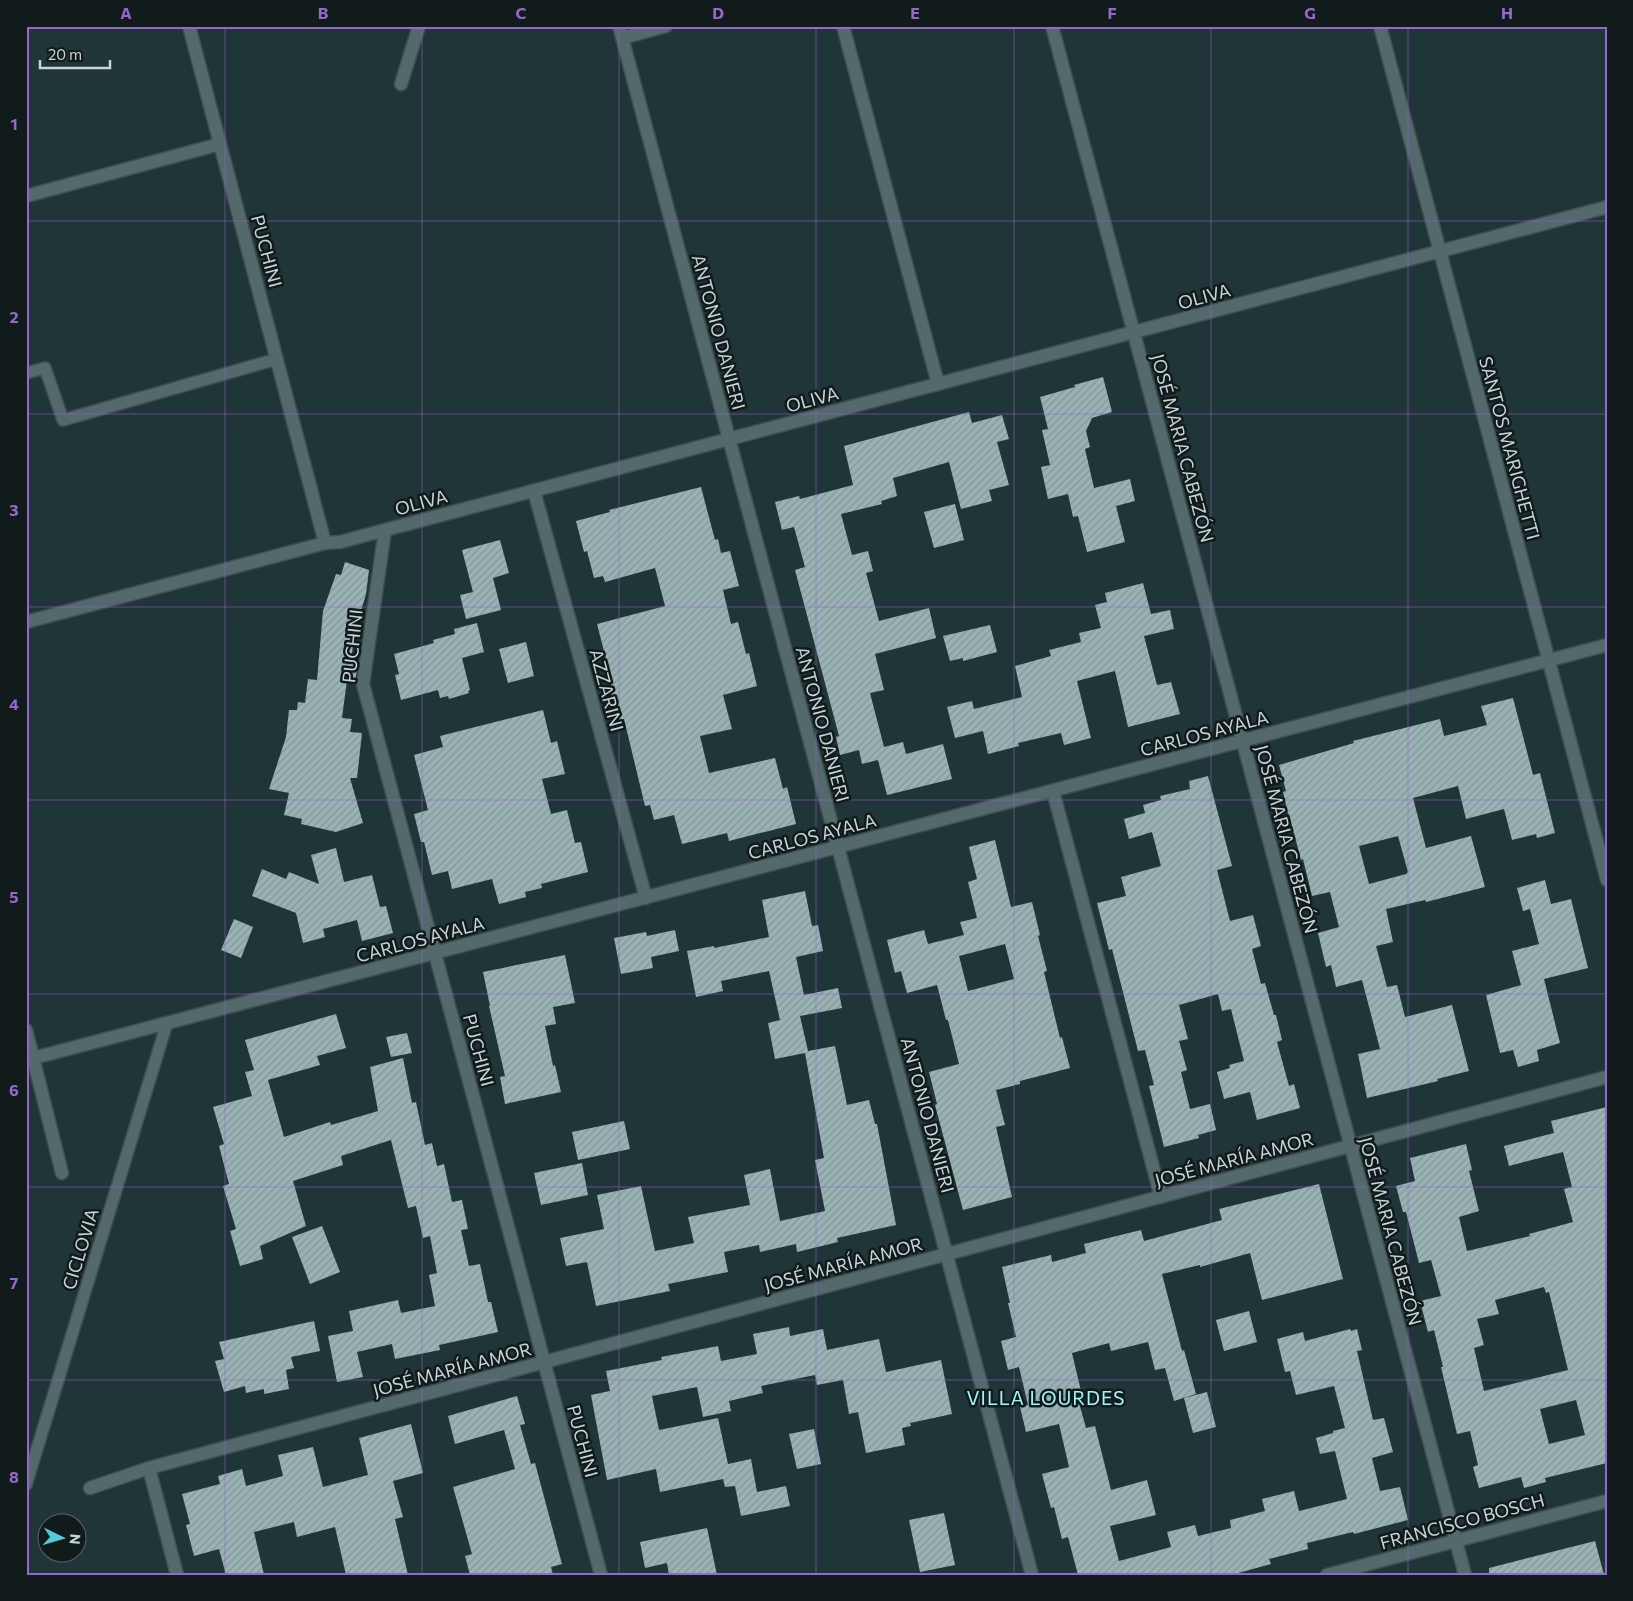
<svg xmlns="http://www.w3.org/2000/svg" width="1633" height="1601" viewBox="0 0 1633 1601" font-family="Commissioner,sans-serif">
  <defs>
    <pattern id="building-hatch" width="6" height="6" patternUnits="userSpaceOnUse" patternTransform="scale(1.25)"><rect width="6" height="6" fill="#9ab2b4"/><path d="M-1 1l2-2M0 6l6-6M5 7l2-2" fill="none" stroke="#829697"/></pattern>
  </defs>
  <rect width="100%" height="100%" fill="#203537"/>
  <g fill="url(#building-hatch)" fill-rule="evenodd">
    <polygon points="1103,377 1112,412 1092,418 1086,431 1090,447 1085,449 1094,488 1130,479 1135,501 1116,506 1125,542 1087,552 1078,516 1073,517 1068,494 1048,499 1041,467 1050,465 1042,430 1048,429 1040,397 1075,387 1074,385"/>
    <polygon points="969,412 972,423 1002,415 1009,439 997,442 1009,485 989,490 992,501 961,509 949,462 893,478 897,496 881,501 882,504 841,514 852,555 868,551 873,571 866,573 879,621 929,608 936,638 875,654 884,690 870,693 884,747 903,742 906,754 943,744 952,779 887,795 878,760 862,764 859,750 840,755 836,737 839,736 795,570 805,567 794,527 782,530 775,502 799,496 800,499 853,485 844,446"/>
    <polygon points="701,487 715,540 718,539 721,553 730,551 739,586 723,590 731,624 738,622 746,654 749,653 757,686 723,695 732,729 700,736 709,773 775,758 783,789 787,787 796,824 729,841 727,833 682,844 674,815 654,820 650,805 645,806 624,719 618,721 610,689 612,688 606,663 607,663 597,624 665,606 655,568 605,582 603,576 594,578 587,551 584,552 576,521 610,512 609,510"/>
    <polygon points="955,504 964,540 934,548 924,512"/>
    <polygon points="500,540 509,573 493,578 501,610 466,619 460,595 473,592 462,550"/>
    <polygon points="345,562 369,570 366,594 354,634 351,663 358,663 355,681 347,680 342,718 352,719 350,732 362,733 357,778 350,778 363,823 336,832 301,824 302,819 284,815 289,793 269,789 286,737 289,710 297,710 298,702 305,703 308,679 317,680 323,611 336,574 341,575"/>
    <polygon points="1143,583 1151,614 1170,610 1174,629 1144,636 1157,685 1171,682 1180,714 1128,727 1115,671 1077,681 1091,738 1064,745 1061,733 1018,743 1019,746 988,754 983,731 955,738 947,707 972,701 974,709 1022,697 1015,666 1051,656 1049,650 1081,642 1079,633 1101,628 1095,605 1107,602 1105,593"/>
    <polygon points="477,623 484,652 462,658 470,690 468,691 469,693 449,699 448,696 440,698 438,690 401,700 395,675 399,674 394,654 434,643 433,640 455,634 454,629"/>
    <polygon points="990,625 997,652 963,661 963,658 950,661 943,636"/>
    <polygon points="526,642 534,676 508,683 499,649"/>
    <path d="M1513 698 1533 775 1540 773 1555 833 1537 838 1536 834 1512 840 1504 809 1466 819 1458 786 1413 798 1426 848 1471 836 1485 887 1426 902 1425 900 1386 909 1393 942 1376 946 1387 987 1397 985 1405 1017 1452 1005 1469 1071 1437 1079 1438 1081 1367 1098 1358 1054 1380 1049 1362 980 1336 987 1331 965 1326 967 1318 933 1339 927 1330 892 1312 896 1303 859 1301 860 1289 814H1288L1283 792 1286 791 1279 765 1354 743 1353 741 1440 719 1444 736 1487 725 1481 706ZM1398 836 1408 872 1406 874 1369 884 1359 846Z"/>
    <polygon points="543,710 551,743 557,741 565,774 542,779 551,814 567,810 575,843 581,842 588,872 541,884 542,888 525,892 526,897 499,904 492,879 452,889 448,871 432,875 424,842 421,842 414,814 428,810 414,755 443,747 440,736"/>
    <polygon points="1208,776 1232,866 1217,870 1230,921 1253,915 1261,946 1252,949 1261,984 1265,983 1274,1015 1276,1015 1282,1040 1277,1042 1289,1086 1294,1084 1300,1108 1257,1120 1250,1092 1224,1099 1217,1072 1230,1068 1229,1065 1244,1061 1231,1009 1222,1011 1218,994 1179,1005 1188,1039 1179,1041 1187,1070 1181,1072 1190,1109 1210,1104 1216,1130 1198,1135 1199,1138 1164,1147 1149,1086 1154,1085 1145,1050 1138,1051 1112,949 1109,950 1097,903 1126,896 1121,877 1161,866 1152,832 1129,839 1124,819 1145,813 1143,805 1161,800 1160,796 1190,789 1189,781"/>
    <path d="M995 840 1011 907 1032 902 1040 935 1038 936 1047 971 1044 972 1060 1038 1062 1037 1070 1068 1020 1081V1084L996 1090 1005 1125 996 1127 1012 1197 963 1210 935 1105 937 1104 929 1072 959 1064 948 1020H946L937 985 907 993 901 971 895 973 887 940 924 930 928 944 964 935 960 922 977 918 968 882 977 879 969 847ZM1005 944 1014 979 968 991 959 956Z"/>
    <polygon points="336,848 344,882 372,875 380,907 386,906 393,933 362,941 357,920 323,929 325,937 303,943 296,913 252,896 262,869 286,879 289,872 319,884 311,855"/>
    <polygon points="1545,880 1551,904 1571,899 1588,968 1544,979 1560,1043 1537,1050 1539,1061 1518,1067 1513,1050 1500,1053 1486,995 1521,985 1512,951 1539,944 1530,909 1523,911 1517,888"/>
    <polygon points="805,891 812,926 818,925 823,951 796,957 804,995 838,988 842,1008 800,1016 808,1051 835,1046 847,1105 869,1100 875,1124 877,1124 896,1225 837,1238 838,1242 797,1252 796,1244 760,1252 759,1245 724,1252 728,1272 668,1284 670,1291 596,1306 587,1262 566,1266 560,1238 604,1229 597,1195 641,1186 655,1251 694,1243 688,1217 750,1205 744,1175 770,1169 780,1221 825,1211 815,1160 824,1158 805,1053 775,1059 768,1023 780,1020 769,971 721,981 723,991 696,997 687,951 714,946 714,948 769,937 762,900"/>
    <polygon points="234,919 253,927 241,958 221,950"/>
    <polygon points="675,930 679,951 651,957 653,968 621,974 614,938 646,932 647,936"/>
    <polygon points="565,955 575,1003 553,1007 556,1024 545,1026 553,1066 555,1065 561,1092 505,1104 500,1077 505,1076 489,1006 490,1006 483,972"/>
    <polygon points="336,1014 346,1048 317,1056 320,1065 268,1080 284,1137 330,1122 331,1125 378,1111 370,1067 403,1058 412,1103 416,1102 425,1145 432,1143 437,1166 444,1164 452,1202 462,1200 468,1229 461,1230 469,1266 480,1264 488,1302 491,1302 498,1332 439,1345 440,1350 395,1359 392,1344 357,1352 363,1377 337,1382 328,1336 353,1331 349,1311 398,1300 401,1313 435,1306 429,1275 437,1273 430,1236 423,1238 416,1206 408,1208 391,1140 341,1156 343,1165 293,1181 306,1226 260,1246 263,1259 240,1266 230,1231 236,1229 223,1186 229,1184 219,1146 224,1144 213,1107 252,1096 245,1072 254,1070 245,1040"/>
    <polygon points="407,1033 412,1053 391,1057 386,1037"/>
    <path d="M1607 1107V1463L1545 1478 1546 1482 1524 1488 1521 1477 1479 1488 1473 1467 1478 1465 1470 1431 1457 1434 1441 1367H1443L1434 1330 1428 1332 1420 1301 1441 1296 1431 1260 1419 1263 1406 1212H1403L1396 1186 1415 1181 1410 1158 1466 1144 1472 1170 1469 1171 1479 1211 1459 1217 1467 1251 1530 1236 1529 1234 1573 1222 1564 1189 1572 1187 1563 1152 1509 1166 1504 1146 1554 1133 1551 1121ZM1544 1287 1546 1293 1549 1292 1568 1370 1484 1391 1474 1348 1484 1345 1477 1319 1499 1314 1495 1300ZM1576 1400 1585 1435 1549 1444 1540 1409Z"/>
    <polygon points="624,1121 630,1149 578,1160 572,1132"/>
    <polygon points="582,1163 588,1195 541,1205 534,1173"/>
    <polygon points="1319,1184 1343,1279 1262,1300 1250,1253 1200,1267 1200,1265 1162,1274 1182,1351 1184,1350 1196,1394 1174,1401 1165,1368 1155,1370 1148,1342 1111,1351 1109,1343 1072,1353 1081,1391 1076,1392 1086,1428 1095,1426 1111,1490 1147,1480 1156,1515 1110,1526 1119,1561 1171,1547 1167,1532 1195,1525 1198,1536 1231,1528 1230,1520 1265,1511 1262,1499 1294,1491 1299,1511 1347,1499 1335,1451 1320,1454 1316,1438 1333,1433 1333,1431 1345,1428 1334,1386 1296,1395 1290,1371 1285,1372 1277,1339 1303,1332 1305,1341 1350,1329 1351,1331 1357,1329 1362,1350 1357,1351 1373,1420 1384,1418 1393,1452 1372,1458 1380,1491 1400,1487 1408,1520 1354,1534 1353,1532 1307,1543 1308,1549 1269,1559 1271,1564 1231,1575 1078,1575 1068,1537 1062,1539 1054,1507 1051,1508 1042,1474 1069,1467 1059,1424 1026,1432 1020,1407 1028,1405 1019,1367 1008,1370 1001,1341 1016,1337 1008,1303 1010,1303 1002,1267 1051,1255 1052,1262 1086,1253 1084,1244 1141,1230 1144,1241 1222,1220 1219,1209"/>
    <polygon points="322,1226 340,1272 310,1284 292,1237"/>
    <polygon points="1249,1311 1257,1342 1224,1351 1216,1320"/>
    <polygon points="314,1321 320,1351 291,1357 294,1368 286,1370 289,1389 264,1394 264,1389 246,1393 245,1386 224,1392 215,1361 224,1359 219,1342"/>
    <polygon points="789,1327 790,1336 823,1329 827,1350 879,1339 886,1372 941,1360 952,1414 910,1423 911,1426 902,1428 905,1445 866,1453 858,1412 849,1414 843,1380 817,1385 815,1375 761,1386 763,1393 729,1401 731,1411 703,1417 697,1387 652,1396 659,1430 718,1418 728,1464 751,1459 757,1492 786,1486 790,1506 741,1516 735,1486 725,1487 723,1479 660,1492 656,1469 607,1480 591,1395 610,1391 606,1371 662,1360 661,1357 718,1346 721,1361 757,1354 753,1334"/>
    <polygon points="1207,1392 1216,1427 1193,1433 1184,1398"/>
    <polygon points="517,1396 525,1424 520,1425 531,1464 535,1463 562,1564 551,1567 553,1575 470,1575 465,1556 472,1554 453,1487 515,1469 504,1430 455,1444 448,1416"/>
    <polygon points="411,1424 423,1473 393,1481 403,1517 395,1519 408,1575 346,1575 335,1527 297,1537 294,1522 254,1532 264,1575 226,1575 219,1549 194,1556 186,1525 190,1524 182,1494 220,1484 218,1476 242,1469 246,1486 283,1476 278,1455 313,1447 323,1487 368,1475 359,1438"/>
    <polygon points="814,1429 821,1464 797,1469 789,1434"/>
    <polygon points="944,1513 955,1565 920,1572 909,1520"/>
    <polygon points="707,1528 717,1575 669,1575 667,1563 645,1568 640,1542"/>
    <polygon points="1595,1541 1604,1575 1489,1575 1489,1568"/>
  </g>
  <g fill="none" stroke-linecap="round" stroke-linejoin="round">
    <g stroke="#3e5052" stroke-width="14">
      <g id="lane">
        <polyline points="26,373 45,368 63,420 277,359"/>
        <polyline points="26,1485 167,1023"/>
      </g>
    </g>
    <g stroke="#3e5052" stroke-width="15">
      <g id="street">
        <polyline points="189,26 325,543"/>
        <polyline points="619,26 1032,1575"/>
        <polyline points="843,26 938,384"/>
        <polyline points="1052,26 1465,1575"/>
        <polyline points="1380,26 1607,880"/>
        <polyline points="622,38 666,26"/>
        <polyline points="401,84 419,26"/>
        <polyline points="26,196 220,144"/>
        <polyline points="534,491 646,898"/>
        <polyline points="385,530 363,684 601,1575"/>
        <polyline points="26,622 325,543 340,542 385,530 1607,207"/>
        <polyline points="1053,791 1161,1197"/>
        <polyline points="26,1030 62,1173"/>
        <polyline points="26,1060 1607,645"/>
        <polyline points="149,1468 177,1575"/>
        <polyline points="90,1488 149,1468 1607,1077"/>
        <polyline points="1327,1575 1607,1501"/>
      </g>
    </g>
    <use href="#lane" stroke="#53696c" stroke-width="11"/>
    <use href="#street" stroke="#53696c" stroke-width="12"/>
  </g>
  <path fill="none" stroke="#9667c7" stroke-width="1" stroke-opacity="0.55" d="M225 26V1575M422 26V1575M619 26V1575M816 26V1575M1014 26V1575M1211 26V1575M1408 26V1575M26 221H1607M26 414H1607M26 607H1607M26 800H1607M26 994H1607M26 1187H1607M26 1380H1607"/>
  <g text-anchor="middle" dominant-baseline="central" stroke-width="5" stroke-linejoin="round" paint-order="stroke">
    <g font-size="18" fill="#c8d4d6" stroke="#121b1c">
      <text transform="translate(267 251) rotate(75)">PUCHINI</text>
      <text transform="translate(1204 296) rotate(-15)">OLIVA</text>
      <text transform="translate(719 332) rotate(75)">ANTONIO DANIERI</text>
      <text transform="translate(812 399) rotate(-15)">OLIVA</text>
      <text transform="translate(1183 448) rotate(75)">JOSÉ MARIA CABEZÓN</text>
      <text transform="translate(1510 448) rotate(75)">SANTOS MARIGHETTI</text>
      <text transform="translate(421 502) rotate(-15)">OLIVA</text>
      <text transform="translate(352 646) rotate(-84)">PUCHINI</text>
      <text transform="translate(607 690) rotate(75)">AZZARINI</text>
      <text transform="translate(823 724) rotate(75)">ANTONIO DANIERI</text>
      <text transform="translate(1204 733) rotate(-15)">CARLOS AYALA</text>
      <text transform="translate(812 836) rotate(-15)">CARLOS AYALA</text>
      <text transform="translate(1287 839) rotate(75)">JOSÉ MARIA CABEZÓN</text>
      <text transform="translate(420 939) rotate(-15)">CARLOS AYALA</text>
      <text transform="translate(479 1050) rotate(75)">PUCHINI</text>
      <text transform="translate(928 1115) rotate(75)">ANTONIO DANIERI</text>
      <text transform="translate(1234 1159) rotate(-15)">JOSÉ MARÍA AMOR</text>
      <text transform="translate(1391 1231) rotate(75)">JOSÉ MARIA CABEZÓN</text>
      <text transform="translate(80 1249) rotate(-73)">CICLOVIA</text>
      <text transform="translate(843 1264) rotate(-15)">JOSÉ MARÍA AMOR</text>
      <text transform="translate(452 1369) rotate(-15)">JOSÉ MARÍA AMOR</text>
      <text transform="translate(583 1441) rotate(75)">PUCHINI</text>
      <text transform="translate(1462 1521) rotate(-15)">FRANCISCO BOSCH</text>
    </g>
    <g font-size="19" letter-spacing="1" fill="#a1f3fc" stroke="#121b1c">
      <text x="1046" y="1397">VILLA LOURDES</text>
    </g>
  </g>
  <rect width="1633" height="1601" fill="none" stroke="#121b1c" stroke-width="55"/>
  <g transform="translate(62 1538) rotate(95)"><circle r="24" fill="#121b1c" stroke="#5b6566"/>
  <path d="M0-4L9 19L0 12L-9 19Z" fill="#52cbd8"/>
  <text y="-8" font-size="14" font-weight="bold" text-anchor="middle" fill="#c8d4d6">N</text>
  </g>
  <path d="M40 60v8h70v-8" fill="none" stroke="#c8d4d6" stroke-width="2.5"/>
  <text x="48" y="60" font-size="15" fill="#c8d4d6" stroke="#121b1c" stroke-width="4" paint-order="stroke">20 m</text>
  <rect x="28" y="28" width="1578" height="1546" fill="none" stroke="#9667c7" stroke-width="2"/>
  <g font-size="16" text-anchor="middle" font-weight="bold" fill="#9667c7">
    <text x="126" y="19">A</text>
    <text x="323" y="19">B</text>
    <text x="521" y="19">C</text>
    <text x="718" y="19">D</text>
    <text x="915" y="19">E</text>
    <text x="1112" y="19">F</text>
    <text x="1310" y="19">G</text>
    <text x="1507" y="19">H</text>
    <text x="14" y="130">1</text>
    <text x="14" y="323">2</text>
    <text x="14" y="516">3</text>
    <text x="14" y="710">4</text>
    <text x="14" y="903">5</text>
    <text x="14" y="1096">6</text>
    <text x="14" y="1289">7</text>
    <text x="14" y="1483">8</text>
  </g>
</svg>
